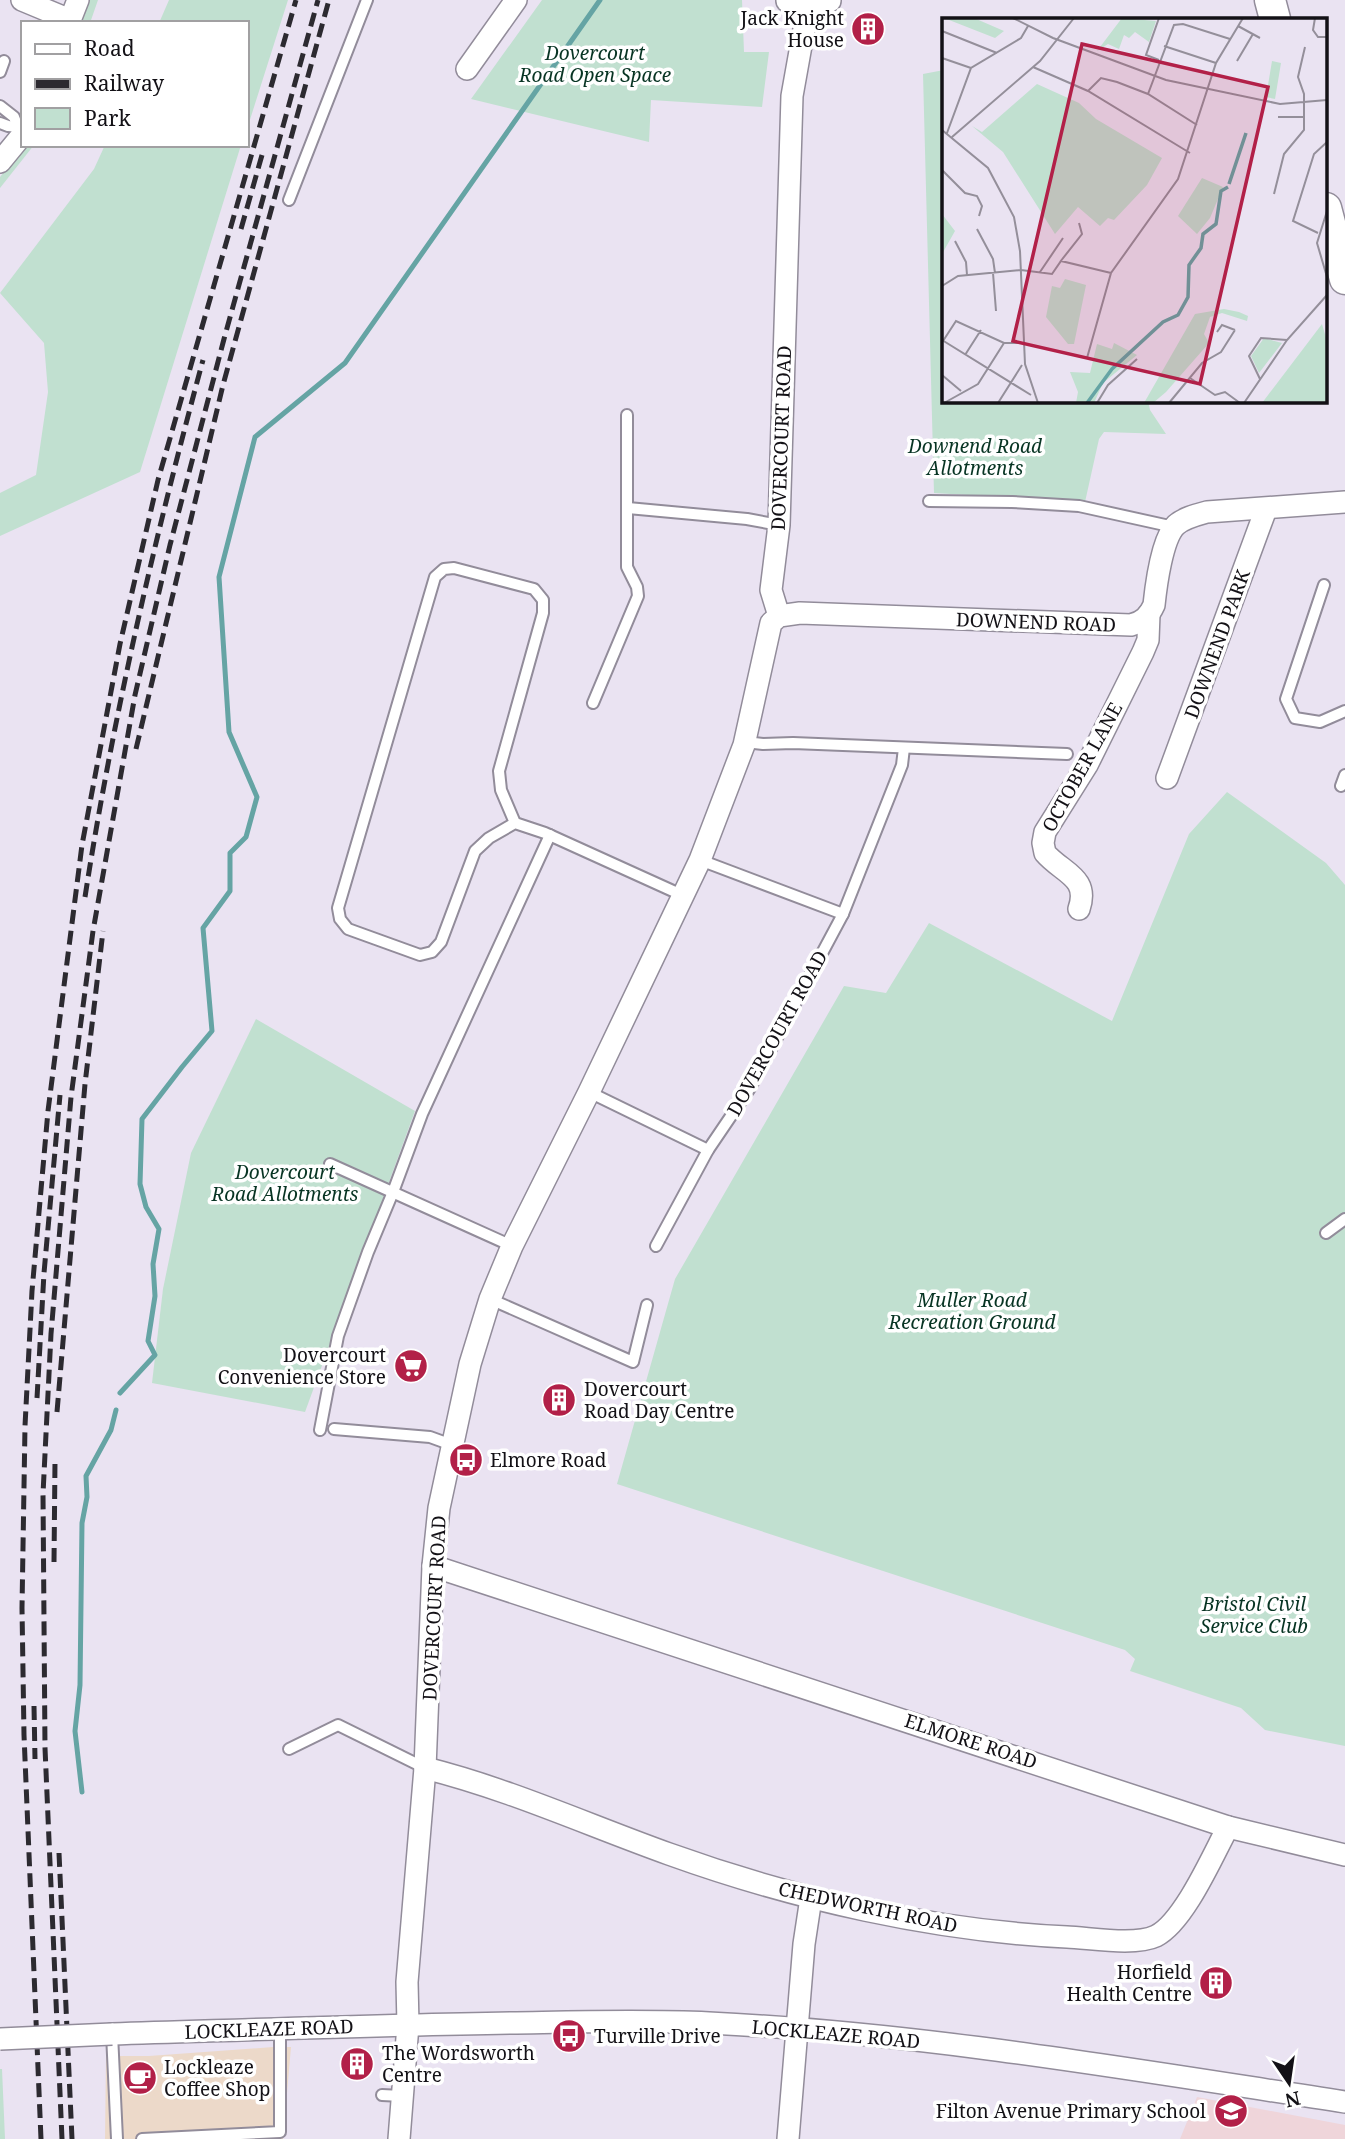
<svg xmlns="http://www.w3.org/2000/svg" width="1345" height="2139" viewBox="0 0 1345 2139" font-family="'Noto Serif',serif">
  <rect width="100%" height="100%" fill="#eae3f2"/>
  <polygon fill="#ecd9c9" points="273,2047 291,2047 283,2139 105,2139 106,2056 149,2056"/>
  <polygon fill="#efd5da" points="1197,2097 1345,2125 1345,2139 1180,2139"/>
  <g fill="#c1e0d0">
    <polygon points="88,0 98,0 90,23 79,23"/>
    <polygon points="169,0 288,0 247,129 247,23 159,23"/>
    <polygon points="542,0 742,0 744,52 769,52 762,107 651,100 649,142 471,99"/>
    <polygon points="944,70 944,401 1148,401 1150,410 1166,434 1104,432 1099,439 1085,502 934,493 923,74"/>
    <polygon points="26,145 34,145 0,188 0,177"/>
    <polygon points="105,145 241,145 140,472 0,536 0,493 36,475 48,392 44,343 0,293 94,169"/>
    <polygon points="1227,792 1326,863 1345,885 1345,1746 1265,1730 1241,1708 1130,1671 1135,1659 1125,1650 617,1484 675,1279 844,986 886,993 929,923 1112,1021 1189,834"/>
    <polygon points="256,1019 415,1111 305,1412 152,1383 163,1289 191,1153"/>
    <polygon points="0,2069 2,2069 5,2139 0,2139"/>
  </g>
  <g fill="none" stroke-linecap="round" stroke-linejoin="round">
    <g stroke="#65a4a4" stroke-width="5">
      <polyline points="120,1393 155,1355 148,1341 155,1296 153,1264 159,1229 146,1207 140,1184 142,1119 182,1067 212,1031 203,928 230,891 230,853 246,837 257,797 229,732 219,577 255,437 345,363 600,0"/>
      <polyline points="82,1792 75,1731 80,1685 82,1523 87,1497 86,1476 111,1430 116,1410"/>
    </g>
    <g stroke="#928c9a" stroke-width="14">
      <g id="lane">
        <polyline points="0,72 4,61"/>
        <polyline points="0,106 14,117 17,125"/>
        <polyline points="0,123 8,126 20,127"/>
        <polyline points="289,200 367,0"/>
        <polyline points="929,501 1012,502 1079,506 1174,527"/>
        <polyline points="628,508 747,519 779,525"/>
        <polyline points="1324,585 1286,699 1295,718 1320,722 1345,711"/>
        <polyline points="593,703 638,596 637,587 627,567 627,415"/>
        <polyline points="745,742 763,744 793,743 1067,754"/>
        <polyline points="1341,786 1345,775"/>
        <polyline points="515,823 501,790 499,771 543,613 543,600 534,589 454,568 444,569 435,577 338,908 340,919 348,929 420,955 432,952 441,942 475,851 489,838 515,823 545,833 684,896"/>
        <polyline points="700,860 843,914"/>
        <polyline points="589,1092 708,1150"/>
        <polyline points="330,1164 512,1246"/>
        <polyline points="1326,1233 1345,1219"/>
        <polyline points="656,1246 708,1150 750,1088 843,914 902,765 904,748"/>
        <polyline points="490,1299 633,1362 647,1305"/>
        <polyline points="334,1429 430,1437 452,1445"/>
        <polyline points="320,1430 338,1336 368,1252 393,1192 422,1114 550,835"/>
        <polyline points="289,1749 338,1725 425,1768"/>
        <polyline points="112,2034 117,2139"/>
        <polyline points="382,2095 402,2096"/>
        <polyline points="142,2139 280,2132 280,2029"/>
      </g>
    </g>
    <g stroke="#928c9a" stroke-width="24">
      <g id="street">
        <polyline points="22,0 70,20"/>
        <polyline points="787,1 830,1"/>
        <polyline points="69,23 78,0"/>
        <polyline points="467,69 516,0"/>
        <polyline points="0,162 23,134"/>
        <polyline points="779,616 771,590 779,525 792,96 809,1"/>
        <polyline points="1167,778 1266,509"/>
        <path d="M1079 909C1090 877 1062 873 1045 853L1043 843 1045 832 1087 765 1143 652 1148 640 1149 614"/>
        <polyline points="433,1566 1228,1827 1345,1855"/>
        <path d="M425 1768C509 1789 588 1825 669 1854 794 1899 935 1931 1067 1937 1091 1938 1135 1946 1156 1936 1184 1922 1213 1855 1228 1827"/>
        <path d="M112 2034C245 2030 377 2025 510 2023 576 2022 643 2020 709 2023 923 2033 1134 2070 1345 2102"/>
        <path d="M399 2139 408 2025 407 1982 425 1768 433 1566 439 1508 470 1364 490 1299 512 1246 589 1092 700 860 744 745 771 623 779 616 800 613 1131 625C1143 622 1149 616 1154 605 1156 586 1162 538 1176 525 1184 518 1196 515 1207 512L1345 502"/>
        <polyline points="788,2139 804,1944 811,1898"/>
      </g>
    </g>
    <g stroke="#928c9a" stroke-width="33">
      <g id="secondary">
        <polyline points="1270,0 1275,19"/>
        <polyline points="1326,208 1345,279"/>
      </g>
    </g>
    <use href="#lane" stroke="#fff" stroke-width="10"/>
    <use href="#street" stroke="#fff" stroke-width="21"/>
    <use href="#secondary" stroke="#fff" stroke-width="30"/>
    <g stroke="#2c2a30" stroke-width="5" stroke-dasharray="14 7" stroke-linecap="butt">
      <polyline points="241,229 262,155"/>
      <polyline points="136,749 223,385 329,0"/>
      <path d="M85 897C113 716 155 537 203 360"/>
      <polyline points="37,1398 44,1273 60,1095"/>
      <polyline points="57,1412 85,1084 103,931"/>
      <polyline points="54,1562 55,1461"/>
      <polyline points="34,1706 35,1759"/>
      <polyline points="59,1853 72,2139"/>
      <polyline points="41,2139 24,1735 22,1608 25,1426 32,1291 48,1111 82,845 120,644 158,480 296,0"/>
      <polyline points="62,2139 45,1748 43,1494 51,1334 71,1097 93,931 135,695 170,545 224,339 318,0"/>
    </g>
    <g stroke="#928c9a" stroke-width="24" stroke-linecap="butt">
      <polyline id="street-bridge" points="0,2039 112,2034"/>
    </g>
    <use href="#street-bridge" stroke="#fff" stroke-width="21"/>
  </g>
  <defs>
    <g id="building-disc" transform="scale(1.75)"><circle r="9.5" fill="#b22048" stroke="#fff"/><path d="M-4-6H4V6H1V3H-1V6H-4ZM-2.5-4.3h1.7v1.8h-1.7ZM.8-4.3h1.7v1.8H.8ZM-2.5-1h1.7V.8h-1.7ZM.8-1h1.7V.8H.8Z" fill="#fff"/></g>
    <g id="supermarket-disc" transform="scale(1.75)"><circle r="9.5" fill="#b22048" stroke="#fff"/><path d="M-6-5.5h2.5l.6 2H6L4.5 2H-2.5L-4.4-4H-6ZM-1.5 3.2a1.3 1.3 0 1 0 .1 0ZM3 3.2a1.3 1.3 0 1 0 .1 0Z" fill="#fff"/></g>
    <g id="bus-disc" transform="scale(1.75)"><circle r="9.5" fill="#b22048" stroke="#fff"/><path d="M-5-6H5V4H4V6H2V4H-2V6H-4V4H-5ZM-3.5-4V0h7V-4ZM-3.5 1.2v1.5H-2V1.2ZM2 1.2v1.5H3.5V1.2Z" fill="#fff"/></g>
    <g id="cafe-disc" transform="scale(1.75)"><circle r="9.5" fill="#b22048" stroke="#fff"/><path d="M-5.5-4.5H6V0H3Q3 3.5 0 3.5H-2.5Q-5.5 3.5-5.5 0ZM3-3.2v2h1.7v-2ZM-6 4.5H4V6H-6Z" fill="#fff"/></g>
    <g id="school-disc" transform="scale(1.75)"><circle r="9.5" fill="#b22048" stroke="#fff"/><path d="M0-5L7-2L0 1L-7-2ZM-4 1L0 2.5L4 1V4Q0 6-4 4Z" fill="#fff"/></g>
  </defs>
  <g fill-rule="evenodd">
    <use href="#building-disc" x="868" y="29"/>
    <use href="#supermarket-disc" x="411" y="1366"/>
    <use href="#building-disc" x="559" y="1400"/>
    <use href="#bus-disc" x="466" y="1460"/>
    <use href="#building-disc" x="1216" y="1983"/>
    <use href="#bus-disc" x="569" y="2036"/>
    <use href="#building-disc" x="357" y="2064"/>
    <use href="#cafe-disc" x="140" y="2078"/>
    <use href="#school-disc" x="1231" y="2111"/>
  </g>
  <g text-anchor="middle" dominant-baseline="central" stroke-width="7" stroke-linejoin="round" paint-order="stroke">
    <g font-size="19" fill="#131116" stroke="#fff" text-anchor="start">
      <text x="844" y="18" text-anchor="end">Jack Knight<tspan x="844" dy="22">House</tspan></text>
      <text x="386" y="1355" text-anchor="end">Dovercourt<tspan x="386" dy="22">Convenience Store</tspan></text>
      <text x="584" y="1389">Dovercourt<tspan x="584" dy="22">Road Day Centre</tspan></text>
      <text x="490" y="1460">Elmore Road</text>
      <text x="1192" y="1972" text-anchor="end">Horfield<tspan x="1192" dy="22">Health Centre</tspan></text>
      <text x="594" y="2036">Turville Drive</text>
      <text x="382" y="2053">The Wordsworth<tspan x="382" dy="22">Centre</tspan></text>
      <text x="164" y="2067">Lockleaze<tspan x="164" dy="22">Coffee Shop</tspan></text>
      <text x="1206" y="2111" text-anchor="end">Filton Avenue Primary School</text>
    </g>
    <g font-size="19" font-style="italic" fill="#073423" stroke="#fff">
      <text x="595" y="53">Dovercourt<tspan x="595" dy="22">Road Open Space</tspan></text>
      <text x="975" y="446">Downend Road<tspan x="975" dy="22">Allotments</tspan></text>
      <text x="285" y="1172">Dovercourt<tspan x="285" dy="22">Road Allotments</tspan></text>
      <text x="972" y="1300">Muller Road<tspan x="972" dy="22">Recreation Ground</tspan></text>
      <text x="1254" y="1604">Bristol Civil<tspan x="1254" dy="22">Service Club</tspan></text>
    </g>
    <g font-size="19" fill="#131116" stroke="#fff">
      <text transform="translate(781 438) rotate(-88)">DOVERCOURT ROAD</text>
      <text transform="translate(1036 622) rotate(2)">DOWNEND ROAD</text>
      <text transform="translate(1217 644) rotate(-70)">DOWNEND PARK</text>
      <text transform="translate(1082 767) rotate(-61)">OCTOBER LANE</text>
      <text transform="translate(777 1033) rotate(-61)">DOVERCOURT ROAD</text>
      <text transform="translate(434 1608) rotate(-87)">DOVERCOURT ROAD</text>
      <text transform="translate(971 1741) rotate(18)">ELMORE ROAD</text>
      <text transform="translate(868 1907) rotate(12)">CHEDWORTH ROAD</text>
      <text transform="translate(269 2029) rotate(-2)">LOCKLEAZE ROAD</text>
      <text transform="translate(836 2034) rotate(5)">LOCKLEAZE ROAD</text>
    </g>
  </g>
  <g transform="translate(942 18)">
    <rect width="385" height="385" fill="#eae3f2"/>
    <path d="M2 0H32L62 13 53 20ZM180 0 214 3 207 24 193 14 187 20 182 17 177 31 166 26 155 33ZM330 43 339 45 333 81 324 79ZM95 66 137 85 154 101 220 140 205 167 172 202 166 200 158 208 136 189 113 216 61 134 30 108 40 114ZM260 160 281 169 268 200 255 216 236 198ZM0 196 13 213 0 236ZM123 261 144 267 132 326H126L104 299 110 268 118 270ZM282 291 297 294 306 298 305 303 280 295 268 299 262 316 267 325 224 374 211 385H202L253 296ZM380 306 385 323V385H320ZM322 320 340 325 317 355 309 338ZM172 325 195 337 161 365 152 385H134L136 374 128 354 148 355 155 326 170 331Z" fill="#c1e0d0"/>
    <path fill="none" stroke="#65a4a4" stroke-width="3.5" d="M287 166 304 115M145 385 170 351 221 304 236 297 246 279 247 247 259 230 261 216 274 206 279 173 286 169"/>
    <path fill="none" stroke="#948f9a" stroke-width="2" d="M71 0 111 20 224 62 338 86 385 82M217 0 204 37 217 42M373 0 371 12 376 19H385M296 8 318 20M0 13 55 35M222 28 274 45M0 40 29 50M295 43 311 16M91 49 146 73 248 135M146 73 159 60 175 64 206 76 255 107M206 76 232 7 241 6 288 21M336 99H363M0 112 46 150 72 199 78 233 83 346 96 385M5 115 29 50 79 20 86 8M10 119 98 43 132 0M0 152 23 175 35 178 40 188 37 198M332 176 342 136 362 112V76L356 59 363 29M385 193 375 225 385 259M35 211 51 241 53 255M376 215 351 203 372 136 385 124M13 223 24 244 25 257M118 244 140 216 137 205M98 254 121 220M51 255 54 293M0 268 16 258 79 252 110 256 119 243 169 255M275 314 280 307 293 312M0 322 89 377M1 323 14 303 62 325H76M23 337 39 312M145 340 169 255 236 161 274 45 301 0M0 357 19 373M248 360 273 377 283 374 298 385M318 361 307 338 319 320 345 322M2 385 36 366 62 325M56 385 80 347M155 385 166 367 195 341M227 385 260 345 279 334 293 312M302 385 345 322 385 277"/>
    <path fill="#b22048" fill-opacity="0.15" stroke="#b22048" stroke-width="3.5" d="M140 26 326 69 258 366 71 323Z"/>
    <rect width="385" height="385" fill="none" stroke="#131116" stroke-width="3.5"/>
  </g>
  <rect x="21" y="21" width="228" height="126" fill="#ffffff" stroke="#a1a0a2" stroke-width="2"/>
  <rect x="35" y="44" width="35" height="10" fill="#ffffff" stroke="#a1a0a2" stroke-width="2"/>
  <text x="84" y="56" font-size="21" fill="#131116">Road</text>
  <rect x="35" y="79" width="35" height="10" fill="#2c2a30" stroke="#a1a0a2" stroke-width="2"/>
  <text x="84" y="91" font-size="21" fill="#131116">Railway</text>
  <rect x="35" y="108" width="35" height="21" fill="#c1e0d0" stroke="#a1a0a2" stroke-width="2"/>
  <text x="84" y="126" font-size="21" fill="#131116">Park</text>
  <g transform="translate(1289 2083) rotate(167)" stroke="#ffffff" stroke-width="5" paint-order="stroke">
  <path d="M0-5L12 26L0 18L-12 26Z" fill="#131116"/>
  <text y="-10" font-size="19" font-weight="bold" text-anchor="middle" fill="#131116">N</text>
  </g>
</svg>
